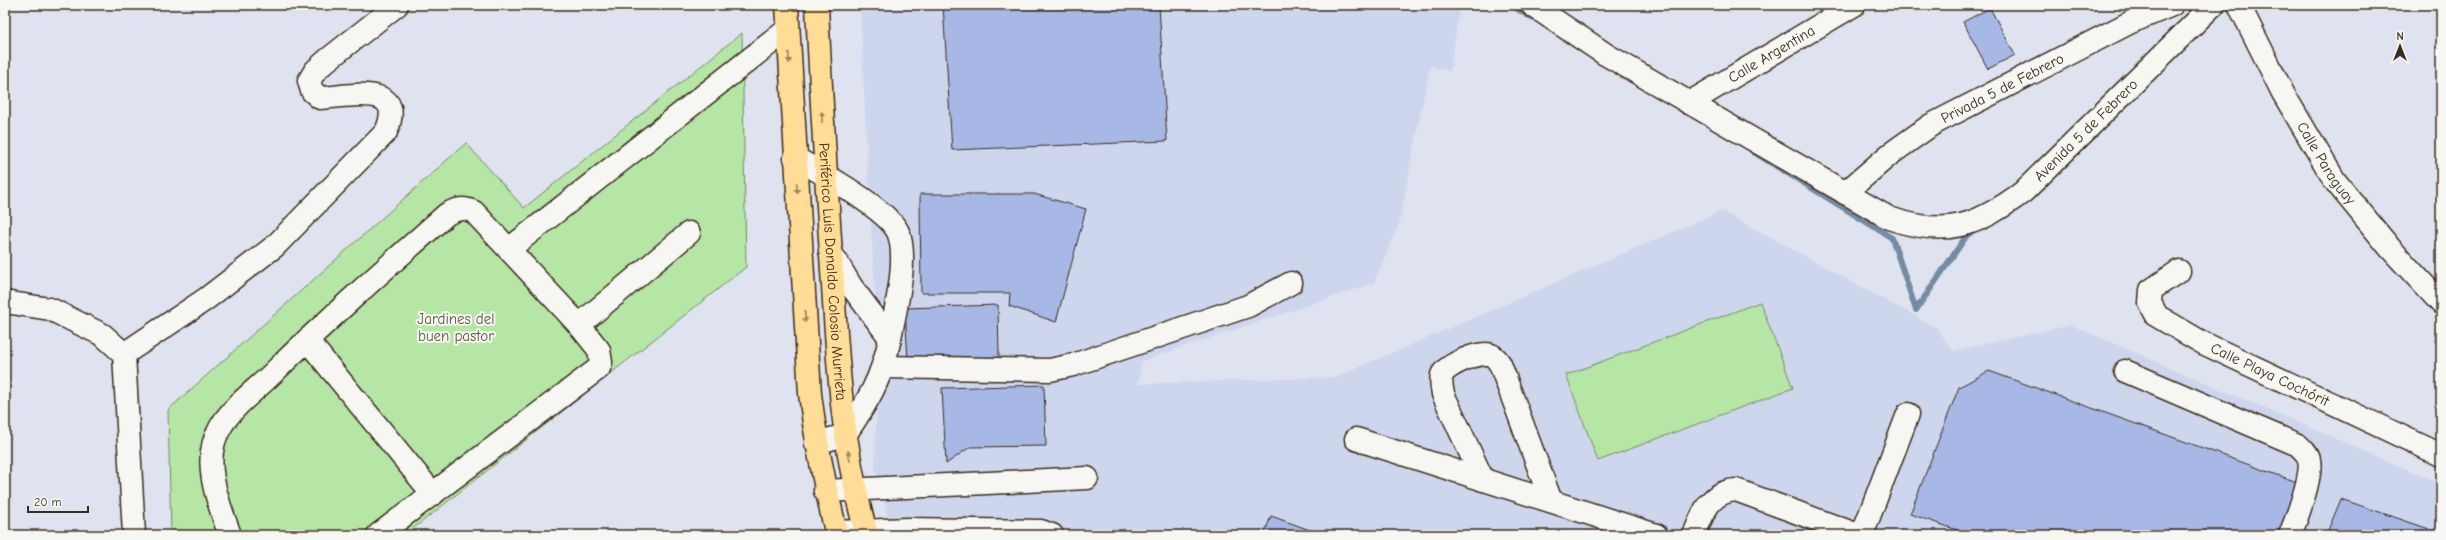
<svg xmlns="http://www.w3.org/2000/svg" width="2446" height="540" viewBox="0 0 2446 540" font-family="'Comic Neue',sans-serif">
  <rect width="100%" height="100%" fill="#dee3ef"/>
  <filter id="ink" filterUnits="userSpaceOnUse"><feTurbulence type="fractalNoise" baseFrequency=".025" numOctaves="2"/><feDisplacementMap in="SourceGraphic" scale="8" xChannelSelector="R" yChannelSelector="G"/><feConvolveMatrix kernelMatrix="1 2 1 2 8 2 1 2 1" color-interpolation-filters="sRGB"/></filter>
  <g filter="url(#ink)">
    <polygon fill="#ced6ed" points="860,5 1460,5 1450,71 1430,66 1399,224 1374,283 1142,361 1138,384 1336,377 1722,211 1937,328 1953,351 2071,325 2441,484 2441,535 892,535 875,468 878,339 868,177"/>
    <g fill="#b5e6a6" stroke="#788862">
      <polygon points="742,33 746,267 405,535 171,535 168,410 466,143 524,208"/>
      <polygon points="1760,302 1793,388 1598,461 1566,375"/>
    </g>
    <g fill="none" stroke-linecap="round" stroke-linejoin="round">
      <g stroke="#758ba1" stroke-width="6">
        <polyline points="1511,5 1532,18"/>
        <polyline points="2219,13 2227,5"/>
        <polyline points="1752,151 1892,238 1916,310 1967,235 1974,231"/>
      </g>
    </g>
    <g fill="#a7b8e7" stroke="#3b2a1e">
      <polygon points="943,5 1159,5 1167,141 952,150"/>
      <polygon points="1990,8 2015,55 1988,69 1963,22"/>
      <polygon points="920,194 1034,194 1086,209 1056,322 1009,306 1010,293 921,293"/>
      <polygon points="998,305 999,358 908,361 905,308"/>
      <polygon points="1989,371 2297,482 2278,535 1972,535 1910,514 1959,387"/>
      <polygon points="1044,385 1046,446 970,447 946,464 942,388"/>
      <polygon points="2341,499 2441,533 2441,535 2326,535"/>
      <polygon points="1271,516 1324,535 1264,535"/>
    </g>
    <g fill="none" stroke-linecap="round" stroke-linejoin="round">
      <g stroke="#3b2a1e" stroke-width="25">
        <g id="minor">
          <path id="s1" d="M1532 5 1605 54 1889 218C1946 238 1977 226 2023 192L2213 5"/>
          <path id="s2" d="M2239 5 2283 93 2335 181 2390 248 2441 303"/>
          <path id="s3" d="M1689 103 1854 5"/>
          <path d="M795 158C819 171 887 209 898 232 909 258 895 311 890 338"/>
          <path id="s4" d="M1845 193 1889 155 1931 125 2131 22 2172 5"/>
          <polyline points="509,249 788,29"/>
          <path id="s5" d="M2179 271 2151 290 2150 303 2157 316 2203 343 2441 455"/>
          <polyline points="5,302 50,309 103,335 124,354 134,535"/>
          <polyline points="579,325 689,233"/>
          <polyline points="307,340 433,494"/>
          <path d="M124 354 206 299 275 246 386 132C408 81 348 97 320 98L312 91 309 81 315 71 326 61 397 5"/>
          <polyline points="884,367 1050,370 1073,365 1248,306 1291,283"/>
          <path d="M2125 371 2298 445C2302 449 2308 454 2309 460 2313 475 2296 520 2290 535"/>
          <polyline points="1356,439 1656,535"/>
          <path d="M816 443 845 435C868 401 882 379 890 338L851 286 830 251"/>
          <path d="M1483 480 1443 394C1442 388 1440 381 1442 375 1446 365 1481 350 1491 355 1495 356 1498 361 1500 364L1551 501"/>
          <polyline points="825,491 1087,478"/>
          <polyline points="836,532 908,529 1041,531 1052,535"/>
          <path d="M230 535C219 505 201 461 219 430 230 408 256 390 273 373 329 318 388 266 447 214 457 209 463 207 474 212L579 325 599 350 601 362 599 368 378 535"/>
          <path d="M1694 535C1703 513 1709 492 1736 490L1858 535"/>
          <polyline points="1862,535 1908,414"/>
        </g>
      </g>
      <g stroke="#3b2a1e" stroke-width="25">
        <g id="major">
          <path d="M787 5 810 394C816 443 825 488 837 535"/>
          <path id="s6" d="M817 5C821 99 827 193 833 286 838 370 843 454 867 535"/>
        </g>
      </g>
      <use href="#minor" stroke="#f6f6f2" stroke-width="22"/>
      <use href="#major" stroke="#ffdd96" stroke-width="22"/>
    </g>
    <defs><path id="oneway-solid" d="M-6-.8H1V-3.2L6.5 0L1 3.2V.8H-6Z"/></defs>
    <g fill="#9d845a">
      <use href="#oneway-solid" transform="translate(789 58) rotate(88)"/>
      <use href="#oneway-solid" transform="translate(822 117) rotate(-92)"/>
      <use href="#oneway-solid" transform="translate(797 188) rotate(86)"/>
      <use href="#oneway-solid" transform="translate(805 317) rotate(86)"/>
      <use href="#oneway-solid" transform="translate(849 456) rotate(-101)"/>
    </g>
  </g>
  <g text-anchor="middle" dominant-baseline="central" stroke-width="4" stroke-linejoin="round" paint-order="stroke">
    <g font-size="15" fill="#3b2a1e" stroke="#f6f6f2">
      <text stroke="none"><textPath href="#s3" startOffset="96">Calle Argentina</textPath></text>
      <text stroke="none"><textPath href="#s4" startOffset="190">Privada 5 de Febrero</textPath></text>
      <text stroke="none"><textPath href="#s1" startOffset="648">Avenida 5 de Febrero</textPath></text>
      <text stroke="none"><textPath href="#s2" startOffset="181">Calle Paraguay</textPath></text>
      <text stroke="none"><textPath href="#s6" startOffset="267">Periférico Luis Donaldo Colosio Murrieta</textPath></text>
      <text stroke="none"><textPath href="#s5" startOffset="189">Calle Playa Cochórit</textPath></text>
    </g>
    <g font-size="15" fill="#5a5940" stroke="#f6f6f2">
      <text x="456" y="319">Jardines del<tspan x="456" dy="17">buen pastor</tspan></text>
    </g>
  </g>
  <rect width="2446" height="540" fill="none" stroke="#f6f6f2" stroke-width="20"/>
  <rect x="10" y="10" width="2426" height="520" fill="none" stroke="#3b2a1e" stroke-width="1.5" filter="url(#ink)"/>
  <g transform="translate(2400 46)" stroke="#f6f6f2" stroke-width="3" paint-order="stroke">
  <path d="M0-3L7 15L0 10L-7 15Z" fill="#3b2a1e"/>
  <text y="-6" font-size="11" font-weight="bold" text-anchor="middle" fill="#3b2a1e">N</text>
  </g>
  <path d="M28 506v6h60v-6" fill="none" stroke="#3b2a1e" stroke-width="2"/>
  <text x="34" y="506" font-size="12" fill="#3b2a1e" stroke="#f6f6f2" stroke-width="3" paint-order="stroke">20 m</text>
</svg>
